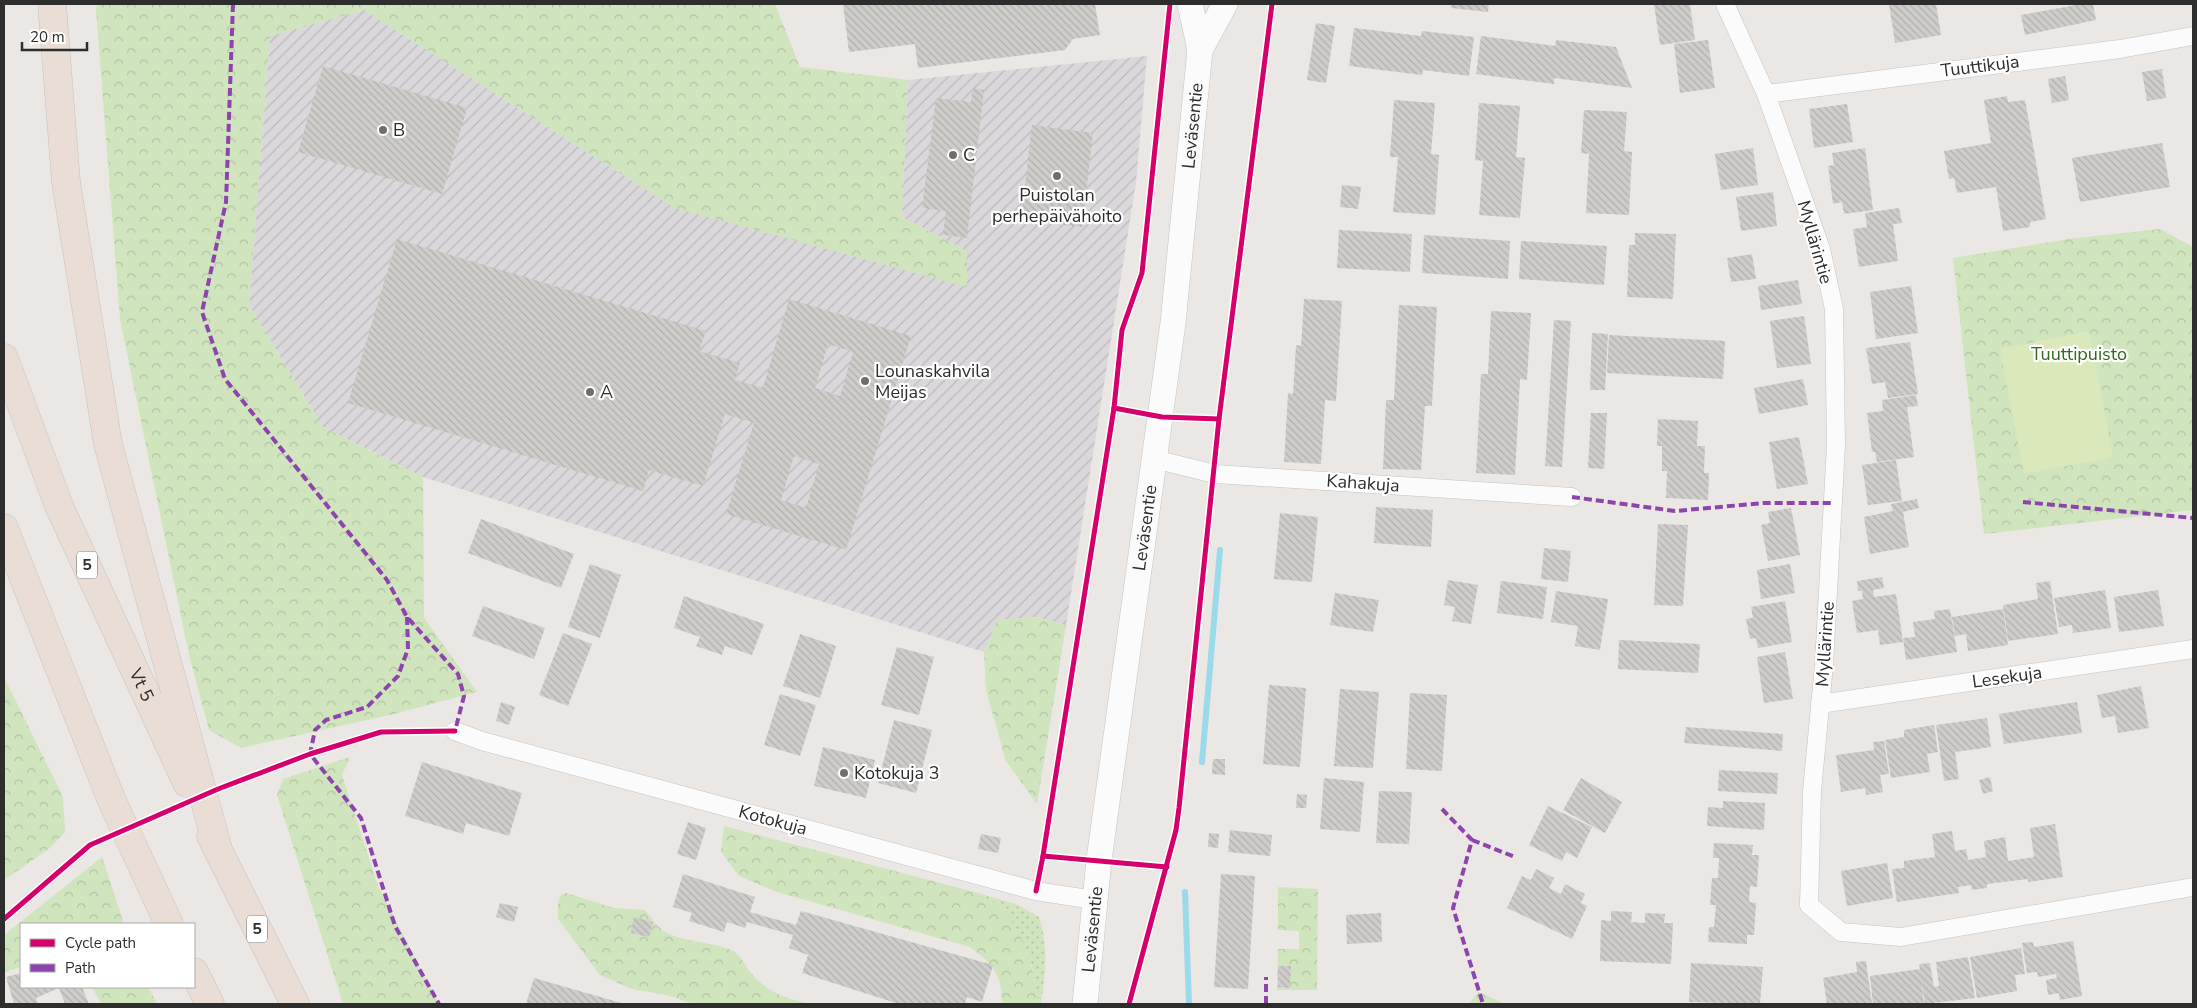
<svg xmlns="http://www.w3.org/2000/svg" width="2197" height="1008" viewBox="0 0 2197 1008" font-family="'Nunito Sans',sans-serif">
  <defs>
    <pattern id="industrial-furrows" width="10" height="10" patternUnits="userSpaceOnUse" patternTransform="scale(1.25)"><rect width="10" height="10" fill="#dbd8db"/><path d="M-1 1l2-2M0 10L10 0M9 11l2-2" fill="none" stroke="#bcbabc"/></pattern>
    <pattern id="grass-dots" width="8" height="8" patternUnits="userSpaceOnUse" patternTransform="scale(1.25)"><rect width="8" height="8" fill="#d0e4be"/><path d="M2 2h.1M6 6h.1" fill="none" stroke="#b3c4a4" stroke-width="1.8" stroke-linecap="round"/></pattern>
    <pattern id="forest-crowns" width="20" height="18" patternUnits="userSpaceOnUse" patternTransform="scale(1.25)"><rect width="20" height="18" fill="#d0e4be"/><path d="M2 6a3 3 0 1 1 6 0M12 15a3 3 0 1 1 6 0" fill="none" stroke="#b3c4a4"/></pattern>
    <pattern id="building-back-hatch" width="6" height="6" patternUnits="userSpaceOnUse" patternTransform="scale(1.25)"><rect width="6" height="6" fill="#cfcdca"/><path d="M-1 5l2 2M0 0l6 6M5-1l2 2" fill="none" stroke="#b2b0ae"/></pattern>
  </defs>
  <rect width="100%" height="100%" fill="#eae7e4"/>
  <polygon fill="url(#industrial-furrows)" points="364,10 675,208 967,251 902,217 908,80 1147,56 1136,182 1066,625 1037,617 998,620 984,652 423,477 323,427 249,305 270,36"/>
  <path fill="url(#grass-dots)" d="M978 893 1018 905 1039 917C1049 949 1045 972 1041 1004H1039L1032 966 998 906Z"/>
  <g fill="url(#forest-crowns)">
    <polygon points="97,4 775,4 800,67 908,80 902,217 967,251 967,287 675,208 364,10 270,36 249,305 323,427 423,477 424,618 477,692 394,714 241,748 209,730 189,655 120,319 96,9"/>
    <polygon points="2160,229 2193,247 2193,510 1984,534 1953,258 2069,239"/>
    <polygon points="1037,617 1066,625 1037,804 1006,761 986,690 984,652 997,620"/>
    <polygon points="4,677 63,797 65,832 50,848 4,880"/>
    <polygon points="350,757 342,775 378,886 439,1004 343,1004 277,795 283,779"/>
    <path d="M724 826 978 893C985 897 992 901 998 906 1026 931 1033 969 1039 1004H1002C1002 974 993 965 970 947L777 892 739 876 721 852Z"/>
    <polygon points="102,857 124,924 21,924 21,967 4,972 4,935"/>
    <polygon points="1278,887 1318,889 1317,990 1277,990 1278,949 1299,949 1299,931 1278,930"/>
    <path d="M566 893 614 908 645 910C650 916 654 923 660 928 674 942 713 941 733 951 741 955 746 967 752 974 769 994 787 999 812 1004H694L666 995 632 989 600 975 558 919V905L560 896Z"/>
    <polygon points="92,987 148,987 157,1004 101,1004"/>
    <polygon points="1478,992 1505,1004 1469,1004"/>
  </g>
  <polygon fill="#dae8bc" points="2089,331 2113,457 2024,474 2000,349"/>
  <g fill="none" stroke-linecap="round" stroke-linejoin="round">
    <g stroke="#9adaea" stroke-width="6">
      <polyline points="1202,762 1220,550"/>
      <polyline points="1185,892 1189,1004"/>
    </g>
  </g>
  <g fill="url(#building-back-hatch)" fill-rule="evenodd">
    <polygon points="843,4 1095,4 1100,35 1073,39 1065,50 918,68 915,44 849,52"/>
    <polygon points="1451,4 1489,4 1488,12 1451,8"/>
    <polygon points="1654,4 1690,4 1695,40 1660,45"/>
    <polygon points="1889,4 1936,4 1941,35 1895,43"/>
    <polygon points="2082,4 2093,4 2096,20 2025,35 2021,15"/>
    <polygon points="1316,23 1335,26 1326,83 1307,80"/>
    <polygon points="1354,28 1421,36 1422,31 1474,37 1469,76 1423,70 1422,75 1349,66"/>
    <polygon points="1481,36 1555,46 1556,40 1616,47 1632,88 1554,78 1554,84 1476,74"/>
    <polygon points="1708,40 1715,88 1680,93 1674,44"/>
    <polygon points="323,66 467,108 442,194 298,152"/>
    <polygon points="2162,69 2166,98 2147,101 2142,72"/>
    <polygon points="2065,76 2069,100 2052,103 2048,79"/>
    <polygon points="973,88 984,90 967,238 943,235 946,211 922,208 936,98 971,102"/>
    <polygon points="2007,96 2008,102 2025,100 2046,219 2030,222 2030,227 2003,231 1996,187 1957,193 1954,178 1949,179 1944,151 1991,143 1984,100"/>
    <polygon points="1394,100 1435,103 1431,154 1439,155 1435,215 1393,212 1398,157 1390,157"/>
    <polygon points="1479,103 1520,106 1516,157 1525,158 1520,218 1479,215 1483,161 1475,160"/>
    <polygon points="1847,104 1853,142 1814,148 1809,109"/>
    <polygon points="1584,110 1627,112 1624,151 1632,152 1629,215 1586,213 1589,154 1581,153"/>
    <polygon points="1032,125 1093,133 1082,227 1021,220"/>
    <polygon points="2162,143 2170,187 2080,202 2072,158"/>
    <polygon points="1753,148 1758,185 1721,190 1715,154"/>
    <polygon points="1865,148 1873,210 1844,214 1842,202 1833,204 1828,166 1834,165 1832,153"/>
    <polygon points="1342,185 1361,187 1358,209 1340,207"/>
    <polygon points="1773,192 1777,226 1741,231 1736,197"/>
    <polygon points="1899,208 1902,223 1893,224 1898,261 1859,267 1853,229 1867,227 1865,213"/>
    <polygon points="1339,230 1412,234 1410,272 1337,268"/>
    <polygon points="1635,233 1676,234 1673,299 1627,297 1629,245 1635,245"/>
    <polygon points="1424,235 1510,241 1508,279 1422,273"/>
    <path d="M397 239 706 331 699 351 740 363 735 380 763 388 789 299 911 336 846 550 726 514 754 423 725 414 703 486 649 470 643 491 348 403ZM828 344 853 352 840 396 815 388ZM794 456 819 464 806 508 781 500Z"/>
    <polygon points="1521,241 1607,246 1604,285 1519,279"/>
    <polygon points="1752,254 1756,279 1731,282 1727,258"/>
    <polygon points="1798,280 1802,304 1761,310 1758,286"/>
    <polygon points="1911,286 1918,333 1876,339 1870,292"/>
    <polygon points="1304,299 1342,301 1336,401 1325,400 1321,464 1284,462 1288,393 1293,394 1296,345 1301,346"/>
    <polygon points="1399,305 1437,307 1432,406 1425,406 1421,470 1383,469 1386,400 1394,400"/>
    <polygon points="1491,311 1531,313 1527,380 1520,379 1515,475 1476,473 1481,374 1488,374"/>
    <polygon points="1804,316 1811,364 1777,368 1770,321"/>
    <polygon points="1554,320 1571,321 1562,467 1545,466"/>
    <polygon points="1592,333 1608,334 1605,390 1590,390"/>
    <polygon points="1609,335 1725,341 1723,379 1607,373"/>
    <polygon points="1910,342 1918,394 1888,398 1885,382 1872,384 1866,348"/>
    <polygon points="1803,379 1808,405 1759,414 1754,388"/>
    <polygon points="1916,395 1918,406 1907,407 1914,457 1877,462 1875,452 1872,452 1867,413 1883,411 1882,400"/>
    <polygon points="1591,413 1607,413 1604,469 1588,468"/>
    <polygon points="1658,419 1698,421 1697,446 1705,446 1704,473 1709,473 1708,500 1666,498 1667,471 1662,471 1662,446 1657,446"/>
    <polygon points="1799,437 1808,484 1777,489 1769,442"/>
    <polygon points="1896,460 1902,501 1868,505 1862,465"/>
    <polygon points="1917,499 1919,508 1903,512 1909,547 1870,554 1864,517 1893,511 1891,504"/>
    <polygon points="1376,507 1433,510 1431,547 1374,543"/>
    <polygon points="1791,508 1800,555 1768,561 1761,525 1770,523 1768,512"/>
    <polygon points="1280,513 1318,517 1312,582 1274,579"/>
    <polygon points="481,519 574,554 561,588 468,553"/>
    <polygon points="1658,524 1688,525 1683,606 1654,605"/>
    <polygon points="1544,548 1571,551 1568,582 1541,579"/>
    <polygon points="590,564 621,575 600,638 568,627"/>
    <polygon points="1790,564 1795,593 1761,599 1757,570"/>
    <polygon points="1882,577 1884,588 1873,590 1874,597 1896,594 1903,642 1880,645 1878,630 1857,633 1852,601 1863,599 1862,591 1858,591 1857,581"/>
    <polygon points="1448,580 1478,585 1471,624 1452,621 1455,607 1444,605"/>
    <polygon points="1501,581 1547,587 1543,619 1497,613"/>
    <polygon points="2050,581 2058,634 2008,641 2003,605 2038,599 2036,583"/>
    <polygon points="2105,590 2111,628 2073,633 2072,625 2059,627 2054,598"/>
    <polygon points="2158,590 2164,626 2119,632 2114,597"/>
    <polygon points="1556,591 1608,599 1600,650 1575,646 1578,626 1551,622"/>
    <polygon points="1335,593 1379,600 1373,632 1330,625"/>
    <polygon points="684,596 764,624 752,655 725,646 722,655 696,646 700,637 674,628"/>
    <polygon points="1785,601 1792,642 1758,648 1756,638 1750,639 1746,619 1753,618 1751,607"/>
    <polygon points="483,606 545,628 534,659 472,636"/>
    <polygon points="1950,609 1957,652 1906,660 1903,638 1915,637 1913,622 1935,619 1934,611"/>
    <polygon points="2003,609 2008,645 1968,651 1966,634 1955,636 1952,617"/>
    <polygon points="563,633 592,644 568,706 539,695"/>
    <polygon points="800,634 836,646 820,698 783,686"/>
    <polygon points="1619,640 1700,644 1698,673 1618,669"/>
    <polygon points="897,647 934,657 919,715 881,705"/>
    <polygon points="1785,652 1793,699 1764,703 1757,657"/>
    <polygon points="1269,685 1306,688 1300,767 1263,764"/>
    <polygon points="2141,686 2149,728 2118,733 2115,716 2102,718 2097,695"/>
    <polygon points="1340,689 1379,692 1373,768 1334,766"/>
    <polygon points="1410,693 1447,695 1442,771 1406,769"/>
    <polygon points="780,694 816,705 800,756 764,745"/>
    <polygon points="501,702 515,707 509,725 496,721"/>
    <polygon points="2077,702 2082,733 2004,744 1999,714"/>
    <polygon points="1987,718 1991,747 1955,752 1959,779 1944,781 1936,725"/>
    <polygon points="894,720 932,730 916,793 878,783"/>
    <polygon points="1934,725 1938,752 1927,754 1930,772 1891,778 1885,740 1904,737 1904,730"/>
    <polygon points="1686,727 1783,734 1782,751 1684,743"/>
    <polygon points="1884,741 1889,774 1880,775 1883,792 1866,795 1865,788 1841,792 1836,755 1874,750 1873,742"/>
    <polygon points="823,747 875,760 866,798 814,786"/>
    <polygon points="1213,759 1225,759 1225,775 1212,774"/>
    <polygon points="422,762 522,793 509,836 466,823 463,834 405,816"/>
    <polygon points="1719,770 1778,773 1777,794 1718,791"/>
    <polygon points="1990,777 1993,791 1983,794 1979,780"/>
    <polygon points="1324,778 1364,782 1360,832 1320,829"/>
    <polygon points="1581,778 1622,802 1605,833 1563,810"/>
    <polygon points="1379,791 1412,792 1409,844 1376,843"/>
    <polygon points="1297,794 1307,795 1306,808 1296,808"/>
    <polygon points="1723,801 1765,803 1764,830 1707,826 1708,807 1723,808"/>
    <polygon points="1548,806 1592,827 1577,858 1566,852 1562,861 1529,845"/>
    <polygon points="688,822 706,828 696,860 677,854"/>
    <polygon points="2055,824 2063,877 2028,882 2028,879 1987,884 1987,888 1972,890 1971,885 1958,887 1959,893 1897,902 1892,869 1904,868 1904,861 1935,857 1932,834 1952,831 1955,851 1966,849 1968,860 1986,857 1984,841 2005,837 2008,861 2034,857 2030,828"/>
    <polygon points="1230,830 1272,835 1270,856 1228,852"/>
    <polygon points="1209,833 1219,834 1218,848 1208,847"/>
    <polygon points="981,834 1001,838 998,853 978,849"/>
    <polygon points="1714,843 1753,845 1752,855 1759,855 1757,887 1750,886 1749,902 1756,903 1754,935 1747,935 1747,944 1708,942 1709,927 1714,927 1716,905 1710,905 1712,878 1718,878 1719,858 1713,858"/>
    <polygon points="1887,863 1893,898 1847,906 1841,871"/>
    <polygon points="1536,869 1554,878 1549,888 1561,894 1565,884 1585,894 1581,903 1587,906 1572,939 1507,908 1522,876 1531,880"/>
    <polygon points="683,874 755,897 750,912 796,925 801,911 993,965 982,1002 967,997 965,1004 899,1004 802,973 808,955 789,948 793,935 747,922 745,928 727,922 724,932 689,921 692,913 673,907"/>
    <polygon points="1221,874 1255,876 1248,989 1214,987"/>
    <polygon points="500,903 518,907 514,922 496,917"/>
    <polygon points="1611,911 1632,912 1631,922 1645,923 1645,913 1665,914 1664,923 1673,923 1671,964 1600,961 1601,920 1611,921"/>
    <polygon points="1381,913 1382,942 1347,944 1346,915"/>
    <polygon points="634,917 653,922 649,937 631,933"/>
    <polygon points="2073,941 2082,996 2060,1000 2059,993 2048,995 2046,980 2057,978 2056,974 2038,977 2037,972 2027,973 2022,943 2033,942 2034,947"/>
    <polygon points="2021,948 2025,974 2015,975 2017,991 1977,998 1970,957"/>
    <polygon points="1968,957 1975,998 1925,1004 1921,978 1924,1004 1873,1004 1870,976 1920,969 1919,964 1930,963 1934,987 1939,986 1936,962"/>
    <polygon points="1866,961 1872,1004 1827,1004 1823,978 1857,972 1856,962"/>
    <polygon points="1691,963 1763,967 1760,1004 1689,1002"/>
    <polygon points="1278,966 1291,966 1290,988 1278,987"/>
    <polygon points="21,973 21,987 82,987 89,1004 65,1004 59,988 36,998 38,1004 14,1004 6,977"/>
    <polygon points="534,978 625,1004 526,1004"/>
  </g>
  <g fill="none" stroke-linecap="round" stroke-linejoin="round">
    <g stroke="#c4c4c4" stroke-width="19">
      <g id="minor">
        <polyline points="1725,4 1766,94 1821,249 1834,309 1836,445 1824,665 1812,791 1809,905 1841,932 1901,937 2193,887"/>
        <polyline points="1766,94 2120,49 2193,36"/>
        <polyline points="1154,459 1215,474 1572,497"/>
        <polyline points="1820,704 2193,649"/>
        <polyline points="455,731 482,741 1036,891 1094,900"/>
      </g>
    </g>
    <g stroke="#c4c4c4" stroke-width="26">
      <g id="secondary">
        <polyline points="1200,50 1225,4"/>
        <path id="s1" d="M1085 1004 1099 860 1173 323 1200 50 1190 4"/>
      </g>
    </g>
    <g stroke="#c6c4c3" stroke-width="29">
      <g id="motorway">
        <polyline points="52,4 66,182 108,444 219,853"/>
        <path id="s2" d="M4 358 59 506 187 783"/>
        <polyline points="4,528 112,801 169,924"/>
        <polyline points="211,836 295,1004"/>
        <polyline points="194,972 210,1004"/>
      </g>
    </g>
    <use href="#minor" stroke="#fcfbfb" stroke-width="18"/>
    <use href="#secondary" stroke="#fcfbfb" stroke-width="25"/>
    <use href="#motorway" stroke="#e9ddd6" stroke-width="28"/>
    <g stroke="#8e44ad" stroke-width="4" stroke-dasharray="8 4" stroke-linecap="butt">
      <polyline points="233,4 226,202 202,312 225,379 387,580 407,617 458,674 464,696 455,731"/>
      <polyline points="1572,497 1675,511 1764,503 1833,503"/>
      <polyline points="2023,502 2193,518"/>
      <polyline points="407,617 408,649 398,676 367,707 326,720 315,730 310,754 361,818 395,926 439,1004"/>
      <polyline points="1442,809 1472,840 1453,908 1483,1004"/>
      <polyline points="1472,840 1515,857"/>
      <polyline points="1266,1004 1266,977"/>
    </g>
    <g stroke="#fff" stroke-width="8">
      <g id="cycleway">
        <polyline points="1114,408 1162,417 1219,419"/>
        <polyline points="1043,856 1167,867"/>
        <polyline points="1036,891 1043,856 1114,408 1122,330 1142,273 1170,4"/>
        <polyline points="4,919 90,845 218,789 310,754 381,732 455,731"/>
        <polyline points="1129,1004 1176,830 1179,808 1219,419 1272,4"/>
      </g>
    </g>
    <use href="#cycleway" stroke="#d6006c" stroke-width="5"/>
  </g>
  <g fill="#6f6e6d" stroke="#fff" stroke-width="2">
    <circle cx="383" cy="130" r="5"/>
    <circle cx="953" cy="155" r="5"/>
    <circle cx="1057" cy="176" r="5"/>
    <circle cx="865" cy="381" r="5"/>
    <circle cx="590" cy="392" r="5"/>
    <circle cx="844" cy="773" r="5"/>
  </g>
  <g text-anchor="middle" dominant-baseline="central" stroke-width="4.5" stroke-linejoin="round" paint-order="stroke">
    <g fill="#fff" stroke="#6c6c6c" stroke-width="1">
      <rect x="77" y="551.5" width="20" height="27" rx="4"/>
      <rect x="247" y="915.5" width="20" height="27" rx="4"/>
    </g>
    <g font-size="16" font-weight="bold" fill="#2d2d2d">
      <text x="87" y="565">5</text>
      <text x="257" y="929">5</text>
    </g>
    <g font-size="18" fill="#2d2d2d" stroke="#fff">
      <text transform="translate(1980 66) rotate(-7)">Tuuttikuja</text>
      <text stroke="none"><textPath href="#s1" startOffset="885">Leväsentie</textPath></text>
      <text transform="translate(1815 242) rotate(74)">Myllärintie</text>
      <text transform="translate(1363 483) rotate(4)">Kahakuja</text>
      <text stroke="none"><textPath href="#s1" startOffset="480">Leväsentie</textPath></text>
      <text transform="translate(1825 644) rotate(-86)">Myllärintie</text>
      <text transform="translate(2007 677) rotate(-8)">Lesekuja</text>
      <text stroke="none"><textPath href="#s2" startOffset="355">Vt 5</textPath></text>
      <text transform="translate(773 820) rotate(15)">Kotokuja</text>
      <text stroke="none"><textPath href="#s1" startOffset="75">Leväsentie</textPath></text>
    </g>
    <g font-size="18" fill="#2d2d2d" stroke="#fff" text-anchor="start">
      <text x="393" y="130">B</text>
      <text x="963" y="155">C</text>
      <text x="1057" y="195" text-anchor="middle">Puistolan<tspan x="1057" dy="21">perhepäivähoito</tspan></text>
      <text x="875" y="371">Lounaskahvila<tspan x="875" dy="21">Meijas</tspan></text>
      <text x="600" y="392">A</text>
      <text x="854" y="773">Kotokuja 3</text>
    </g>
    <g font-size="18" fill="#326a1d" stroke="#fff">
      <text x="2079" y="354">Tuuttipuisto</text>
    </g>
  </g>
  <rect width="2197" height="1008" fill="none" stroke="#2d2d2d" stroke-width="10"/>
  <rect x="20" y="923" width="175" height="65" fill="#ffffff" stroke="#ababab"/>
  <rect x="30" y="939" width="25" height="8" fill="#d6006c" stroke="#ababab"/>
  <text x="65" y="948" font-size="15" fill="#2d2d2d">Cycle path</text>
  <rect x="30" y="964" width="25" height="8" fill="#8e44ad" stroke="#ababab"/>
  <text x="65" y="973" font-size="15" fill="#2d2d2d">Path</text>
  <path d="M22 42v8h65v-8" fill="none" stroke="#2d2d2d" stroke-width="2.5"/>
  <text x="30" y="42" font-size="15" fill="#2d2d2d" stroke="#ffffff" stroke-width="4" paint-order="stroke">20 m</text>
</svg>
